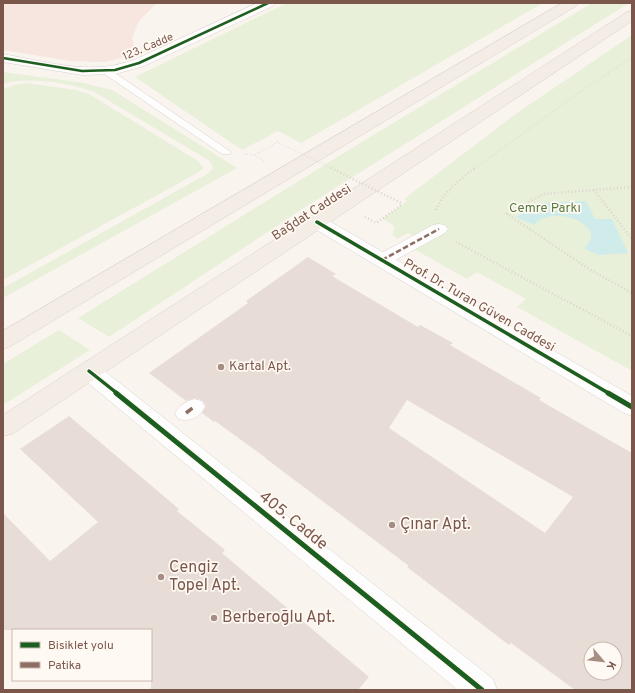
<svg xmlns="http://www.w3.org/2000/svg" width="635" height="693" viewBox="0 0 635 693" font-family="Overpass,sans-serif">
  <rect width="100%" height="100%" fill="#faf4ef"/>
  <polygon fill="#f7e6e0" points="3,3 157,3 139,21 132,38 135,54 105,62 70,61 3,50"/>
  <g fill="#e9f0d9">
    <polygon points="287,3 543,3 301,143 278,131 242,150 135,77"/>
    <polygon points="592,3 629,3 313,202 109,337 78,318 360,143"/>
    <polygon points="632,35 632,371 517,307 526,299 477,272 467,279 414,249 425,243 408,233 397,239 393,235 394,227 392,224 382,219 407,201 404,199 517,113"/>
    <path d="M3 72 84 83 112 90 237 168 3 298V288L207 174 213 168 210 161 205 158 94 92C71 83 27 76 3 84Z"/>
    <polygon points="27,83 76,90 89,94 198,161 203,168 199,172 3,280 3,89 14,85"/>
    <polygon points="59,330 90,350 3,405 3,364"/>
  </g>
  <path fill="#cfeceb" d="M586 201 595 219H612L628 253 598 255 584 248C611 227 554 202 534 225L516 217 538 203Z"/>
  <g fill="#e7dcd6" fill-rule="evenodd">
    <path d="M308 257 336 274 332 276 418 327 420 325 453 343 450 345 541 398 539 400 632 453V690H575L511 643 509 645 407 567 409 566 265 458H266L215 421 214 422 202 413 206 406 202 400 194 398 186 401 149 373 248 303 246 301ZM407 400 573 497 545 533 389 428ZM591 649H615V673H591Z"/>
    <polygon points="69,416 179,509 177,511 225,550 222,553 369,677 358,690 151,690 151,630 3,630 3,513 50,561 98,522 20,449"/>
  </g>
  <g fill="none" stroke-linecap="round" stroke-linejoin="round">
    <g stroke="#d9d0cc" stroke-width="1">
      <polygon id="service" points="106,68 109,69 231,152 230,154 222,154 103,73 101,71"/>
    </g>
    <g stroke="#d9d0cc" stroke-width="1">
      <g id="pedestrian">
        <polygon points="439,224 445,225 448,229 445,233 388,264 382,266 376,264 373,260 376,256 433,225"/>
        <path d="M194 399 202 401 205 407C199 418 190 422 178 419L175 413C180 405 185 402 194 399Z"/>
      </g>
    </g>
    <g stroke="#d9d0cc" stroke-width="1">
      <g id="minor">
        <polygon points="317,216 324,218 632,396 632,416 624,413 310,226 308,222 310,218"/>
        <polygon points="89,363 97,365 493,679 497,690 458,690 81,377 78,371 81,365"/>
      </g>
    </g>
    <g stroke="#d9d0cc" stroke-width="1">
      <path id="tertiary" d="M257 3H275L273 6 144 66 115 74 82 75 3 62V54C37 60 75 71 110 66 118 65 126 62 134 60Z"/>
    </g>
    <g stroke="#dbd0cb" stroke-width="1">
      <g id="primary">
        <polygon points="562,3 578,3 576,6 11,346 3,349 3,331"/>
        <polygon points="632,11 632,21 12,434 3,436 3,415 627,12"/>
      </g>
    </g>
    <g stroke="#ddd2cf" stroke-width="1.5" stroke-dasharray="0.5 2" stroke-linecap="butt">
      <polyline points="245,154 254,155 264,161"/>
      <polyline points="255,155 277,142"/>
      <polyline points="474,169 577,94 632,57"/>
    </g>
    <g stroke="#ddd2cf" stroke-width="2.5" stroke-dasharray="1 2.5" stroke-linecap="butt">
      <polyline points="632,187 543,194 507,214 589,269 632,293"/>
      <polyline points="594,190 632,239"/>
      <path d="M436 210C444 192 459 180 475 168"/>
      <polyline points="365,217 376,223 403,204"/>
      <polyline points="456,242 632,336"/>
    </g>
    <use href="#service" fill="#fefdfd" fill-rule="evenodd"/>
    <use href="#pedestrian" fill="#fefdfd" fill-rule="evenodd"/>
    <use href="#minor" fill="#fefdfd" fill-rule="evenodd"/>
    <use href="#tertiary" fill="#fefdfd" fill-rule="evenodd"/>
    <use href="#primary" fill="#f4ede6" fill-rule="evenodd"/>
    <polyline stroke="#ddd2cf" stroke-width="1.5" stroke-dasharray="0.5 2" stroke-linecap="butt" points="277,142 333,169"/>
    <polyline stroke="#ddd2cf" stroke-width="2.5" stroke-dasharray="1 2.5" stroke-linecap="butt" points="331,168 403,204"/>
    <polyline stroke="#8d6e63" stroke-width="2.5" stroke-dasharray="5.5 2.5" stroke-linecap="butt" points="382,260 439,229"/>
    <polyline stroke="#8d6e63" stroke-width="3.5" stroke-dasharray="8 3.5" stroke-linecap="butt" points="186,413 194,407"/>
    <g stroke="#fff9f3" stroke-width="4">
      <polyline id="cycleway-far2" points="3,58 82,71 115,70 139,63 268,3"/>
    </g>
    <g stroke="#fff9f3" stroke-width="6">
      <g id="cycleway-far1">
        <polyline points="317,222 610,394"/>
        <polyline points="89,371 118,394"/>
      </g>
    </g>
    <g stroke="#fff9f3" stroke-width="8">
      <g id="cycleway">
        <polyline points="116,393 482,690"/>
        <polyline points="608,393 632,407"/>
      </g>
    </g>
    <use href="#cycleway-far2" stroke="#1b5e20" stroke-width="2.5"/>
    <use href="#cycleway-far1" stroke="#1b5e20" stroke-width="3.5"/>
    <use href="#cycleway" stroke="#1b5e20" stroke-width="5"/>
  </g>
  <g fill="#a78e84" stroke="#fff9f3" stroke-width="1.5">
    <circle cx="221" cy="367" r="4"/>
    <circle cx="392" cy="525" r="4"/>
    <circle cx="161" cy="577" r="4"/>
    <circle cx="214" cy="618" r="4"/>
  </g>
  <g text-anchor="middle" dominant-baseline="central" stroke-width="3.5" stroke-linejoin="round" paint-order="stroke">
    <g font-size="11" fill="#7b574b" stroke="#fff9f3">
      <text transform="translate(148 47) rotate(-23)">123. Cadde</text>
    </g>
    <g font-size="13" fill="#587b3f" stroke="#fff9f3">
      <text x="545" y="209">Cemre Parkı</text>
    </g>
    <g font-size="13" fill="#7b574b" stroke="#fff9f3">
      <text transform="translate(312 213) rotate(-33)">Bağdat Caddesi</text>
      <text transform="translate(479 306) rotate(30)">Prof. Dr. Turan Güven Caddesi</text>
    </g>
    <g font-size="13" fill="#7b574b" stroke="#fff9f3" text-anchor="start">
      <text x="229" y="367">Kartal Apt.</text>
    </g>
    <g font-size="16" fill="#7b574b" stroke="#fff9f3">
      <text transform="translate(293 521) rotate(39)">405. Cadde</text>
    </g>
    <g font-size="16" fill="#7b574b" stroke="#fff9f3" text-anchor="start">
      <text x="400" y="525">Çınar Apt.</text>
      <text x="169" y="568">Cengiz<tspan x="169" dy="18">Topel Apt.</tspan></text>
      <text x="222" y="618">Berberoğlu Apt.</text>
    </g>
  </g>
  <rect width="635" height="693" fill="none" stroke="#7b574b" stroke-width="8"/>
  <rect x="12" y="629" width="140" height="52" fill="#fff9f3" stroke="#cab8b0"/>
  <rect x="20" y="642" width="20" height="6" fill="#1b5e20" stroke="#cab8b0"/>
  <text x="48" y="649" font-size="12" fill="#7b574b">Bisiklet yolu</text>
  <rect x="20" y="662" width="20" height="6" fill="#8d6e63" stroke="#cab8b0"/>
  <text x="48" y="669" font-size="12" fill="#7b574b">Patika</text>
  <g transform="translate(603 661) rotate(118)"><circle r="19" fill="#fff9f3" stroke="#cab8b0"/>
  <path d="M0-3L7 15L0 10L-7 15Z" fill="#a78e84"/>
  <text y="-6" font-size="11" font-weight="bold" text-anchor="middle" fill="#7b574b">K</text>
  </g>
</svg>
